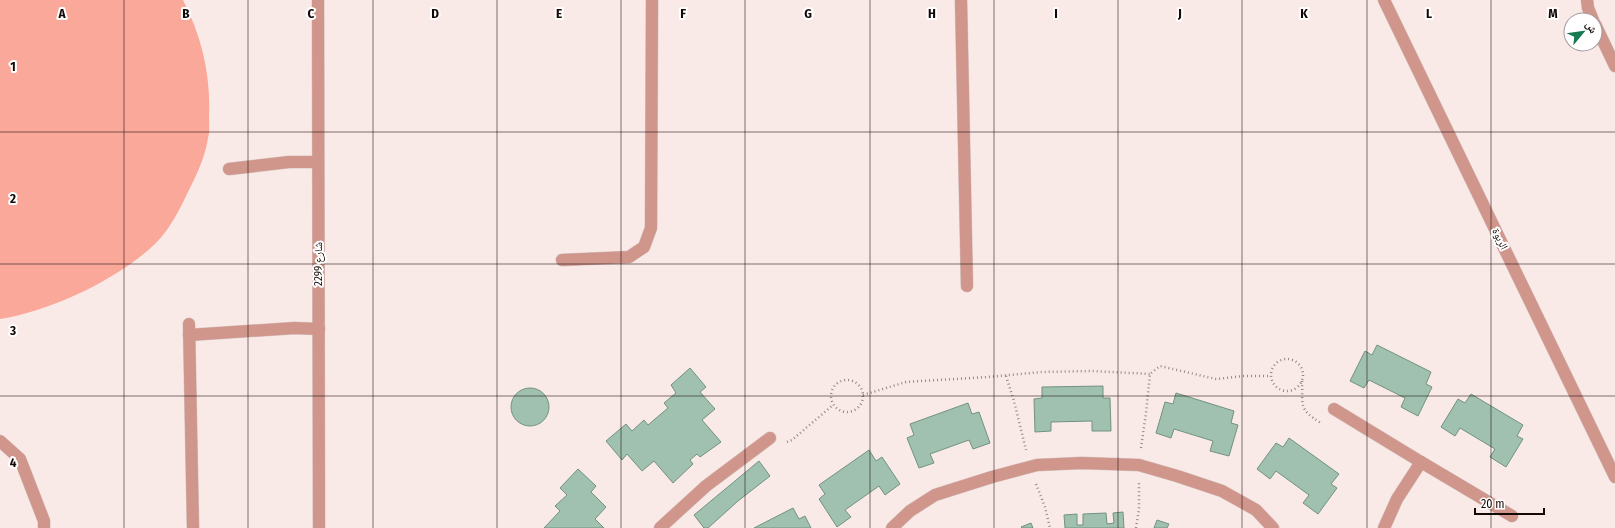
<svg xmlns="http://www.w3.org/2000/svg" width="1615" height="528" viewBox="0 0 1615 528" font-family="'Fira Sans Condensed','Noto Naskh Arabic',sans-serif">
  <rect width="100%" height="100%" fill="#faeae7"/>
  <path fill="#f9a899" d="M0 0H183C202 37 211 76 209 117 209 124 210 131 208 138 205 158 196 176 187 194 179 211 169 230 156 243 119 279 51 311 0 319Z"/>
  <g fill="#a0c1af" stroke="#729280">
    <polygon points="1377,345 1431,372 1426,384 1432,387 1418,416 1401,407 1405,398 1369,380 1364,388 1350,381 1365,351 1372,355"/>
    <polygon points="690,368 706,387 700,392 715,409 702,420 721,442 700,457 697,454 690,460 693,464 673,483 654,461 642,471 627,454 622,460 606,441 626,424 632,431 644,420 648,425 668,408 664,403 676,393 671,385"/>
    <polygon points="1103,386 1103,398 1110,398 1111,431 1092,431 1092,421 1051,422 1051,431 1035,432 1034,399 1042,398 1042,387"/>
    <circle cx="530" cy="407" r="19"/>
    <polygon points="1176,393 1234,411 1231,423 1238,425 1229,456 1210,451 1213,441 1174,429 1171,438 1156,433 1165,402 1173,404"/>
    <polygon points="1471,394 1523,425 1517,436 1523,439 1506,467 1490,457 1495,449 1460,428 1455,436 1441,427 1458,399 1465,403"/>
    <polygon points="968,403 972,414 979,412 990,443 973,449 969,440 930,454 934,463 919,468 907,438 914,435 910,424"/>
    <polygon points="1289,438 1339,474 1331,484 1337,488 1318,514 1303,503 1309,495 1276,471 1270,479 1257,469 1276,443 1283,447"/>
    <polygon points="869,450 876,461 882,457 900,484 885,495 879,486 845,510 851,517 837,527 819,499 825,494 819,485"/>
    <polygon points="759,461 770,476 738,501 708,528 704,528 694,515"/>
    <polygon points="578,469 596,486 591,492 606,507 595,519 604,528 544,528 560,511 555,506 567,495 560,488"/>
    <polygon points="793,508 799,519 805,516 811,528 754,528"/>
    <polygon points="1123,512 1124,528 1065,528 1064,515 1077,514 1077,525 1083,525 1083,514 1106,513 1107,524 1114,523 1113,513"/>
    <polygon points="1157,520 1169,524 1167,528 1154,528"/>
    <polygon points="1031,523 1033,528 1022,528 1021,527"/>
  </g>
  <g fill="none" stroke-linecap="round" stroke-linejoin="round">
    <g stroke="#d5c6c3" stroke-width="13">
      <g id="minor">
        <polyline points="318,0 319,528"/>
        <polyline points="961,0 967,286"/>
        <polyline points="1384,0 1615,477"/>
        <polyline points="1587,0 1588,8 1593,20"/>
        <polyline points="1595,24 1615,66"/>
        <polyline points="229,169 289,162 318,162"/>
        <polyline points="562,260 629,257 644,247 651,228 652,0"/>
        <polyline points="189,324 193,528"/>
        <polyline points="189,335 295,328 319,329"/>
        <polyline points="1334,409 1421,462"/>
        <polyline points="0,441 20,459 44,521 44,528"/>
        <polyline points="660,528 706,486 770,438"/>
        <polyline points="892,528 910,511 935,495 992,477 1037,465 1082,463 1139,465 1177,476 1222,491 1256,510 1273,528"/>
        <polyline points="1384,528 1397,499 1421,462 1512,516"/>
      </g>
    </g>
    <g stroke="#968886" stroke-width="2.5" stroke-dasharray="1 3" stroke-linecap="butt">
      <circle cx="1287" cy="375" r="16"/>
      <polyline points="1006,376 1014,401 1026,450"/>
      <circle cx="847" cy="396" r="16"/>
      <path d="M1302 381C1303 406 1298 409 1321 423"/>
      <polyline points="863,395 906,382 988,377 1042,372 1092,371 1150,374"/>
      <polyline points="787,442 792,440 833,405"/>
      <polyline points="1141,448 1146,413 1150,374 1160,366 1216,379 1244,376 1271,376"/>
      <polyline points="1036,484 1045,507 1050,528"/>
      <polyline points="1136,528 1139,509 1139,482"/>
    </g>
    <use href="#minor" stroke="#d0968c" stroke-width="12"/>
  </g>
  <path fill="none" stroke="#150907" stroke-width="1" stroke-opacity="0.55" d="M124 0V528M248 0V528M373 0V528M497 0V528M621 0V528M745 0V528M870 0V528M994 0V528M1118 0V528M1242 0V528M1367 0V528M1491 0V528M0 132H1615M0 264H1615M0 396H1615"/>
  <g text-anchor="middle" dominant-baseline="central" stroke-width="4" stroke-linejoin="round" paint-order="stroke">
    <g font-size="11" fill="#150907" stroke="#fff">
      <text transform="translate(1500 239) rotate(64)">الربوة</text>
      <text transform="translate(318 264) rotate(-90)">شارع 2299</text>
    </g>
  </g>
  <g font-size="13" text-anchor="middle" font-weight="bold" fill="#150907" stroke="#fff" stroke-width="4" stroke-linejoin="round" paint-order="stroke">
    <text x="62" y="18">A</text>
    <text x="186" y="18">B</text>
    <text x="311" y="18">C</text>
    <text x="435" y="18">D</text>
    <text x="559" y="18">E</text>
    <text x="683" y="18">F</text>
    <text x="808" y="18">G</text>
    <text x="932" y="18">H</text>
    <text x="1056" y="18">I</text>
    <text x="1180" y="18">J</text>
    <text x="1304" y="18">K</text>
    <text x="1429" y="18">L</text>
    <text x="1553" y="18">M</text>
    <text x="13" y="71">1</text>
    <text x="13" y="203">2</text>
    <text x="13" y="335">3</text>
    <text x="13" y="467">4</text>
  </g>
  <g transform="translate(1583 32) rotate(61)"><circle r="19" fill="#ffffff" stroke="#a19d9c"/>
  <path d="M0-3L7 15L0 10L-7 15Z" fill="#167a52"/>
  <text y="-6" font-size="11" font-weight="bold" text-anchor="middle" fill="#150907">ش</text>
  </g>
  <path d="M1475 508v6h69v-6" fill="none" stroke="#150907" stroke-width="2"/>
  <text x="1481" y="508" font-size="12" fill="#150907" stroke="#ffffff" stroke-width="3" paint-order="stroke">20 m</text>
</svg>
